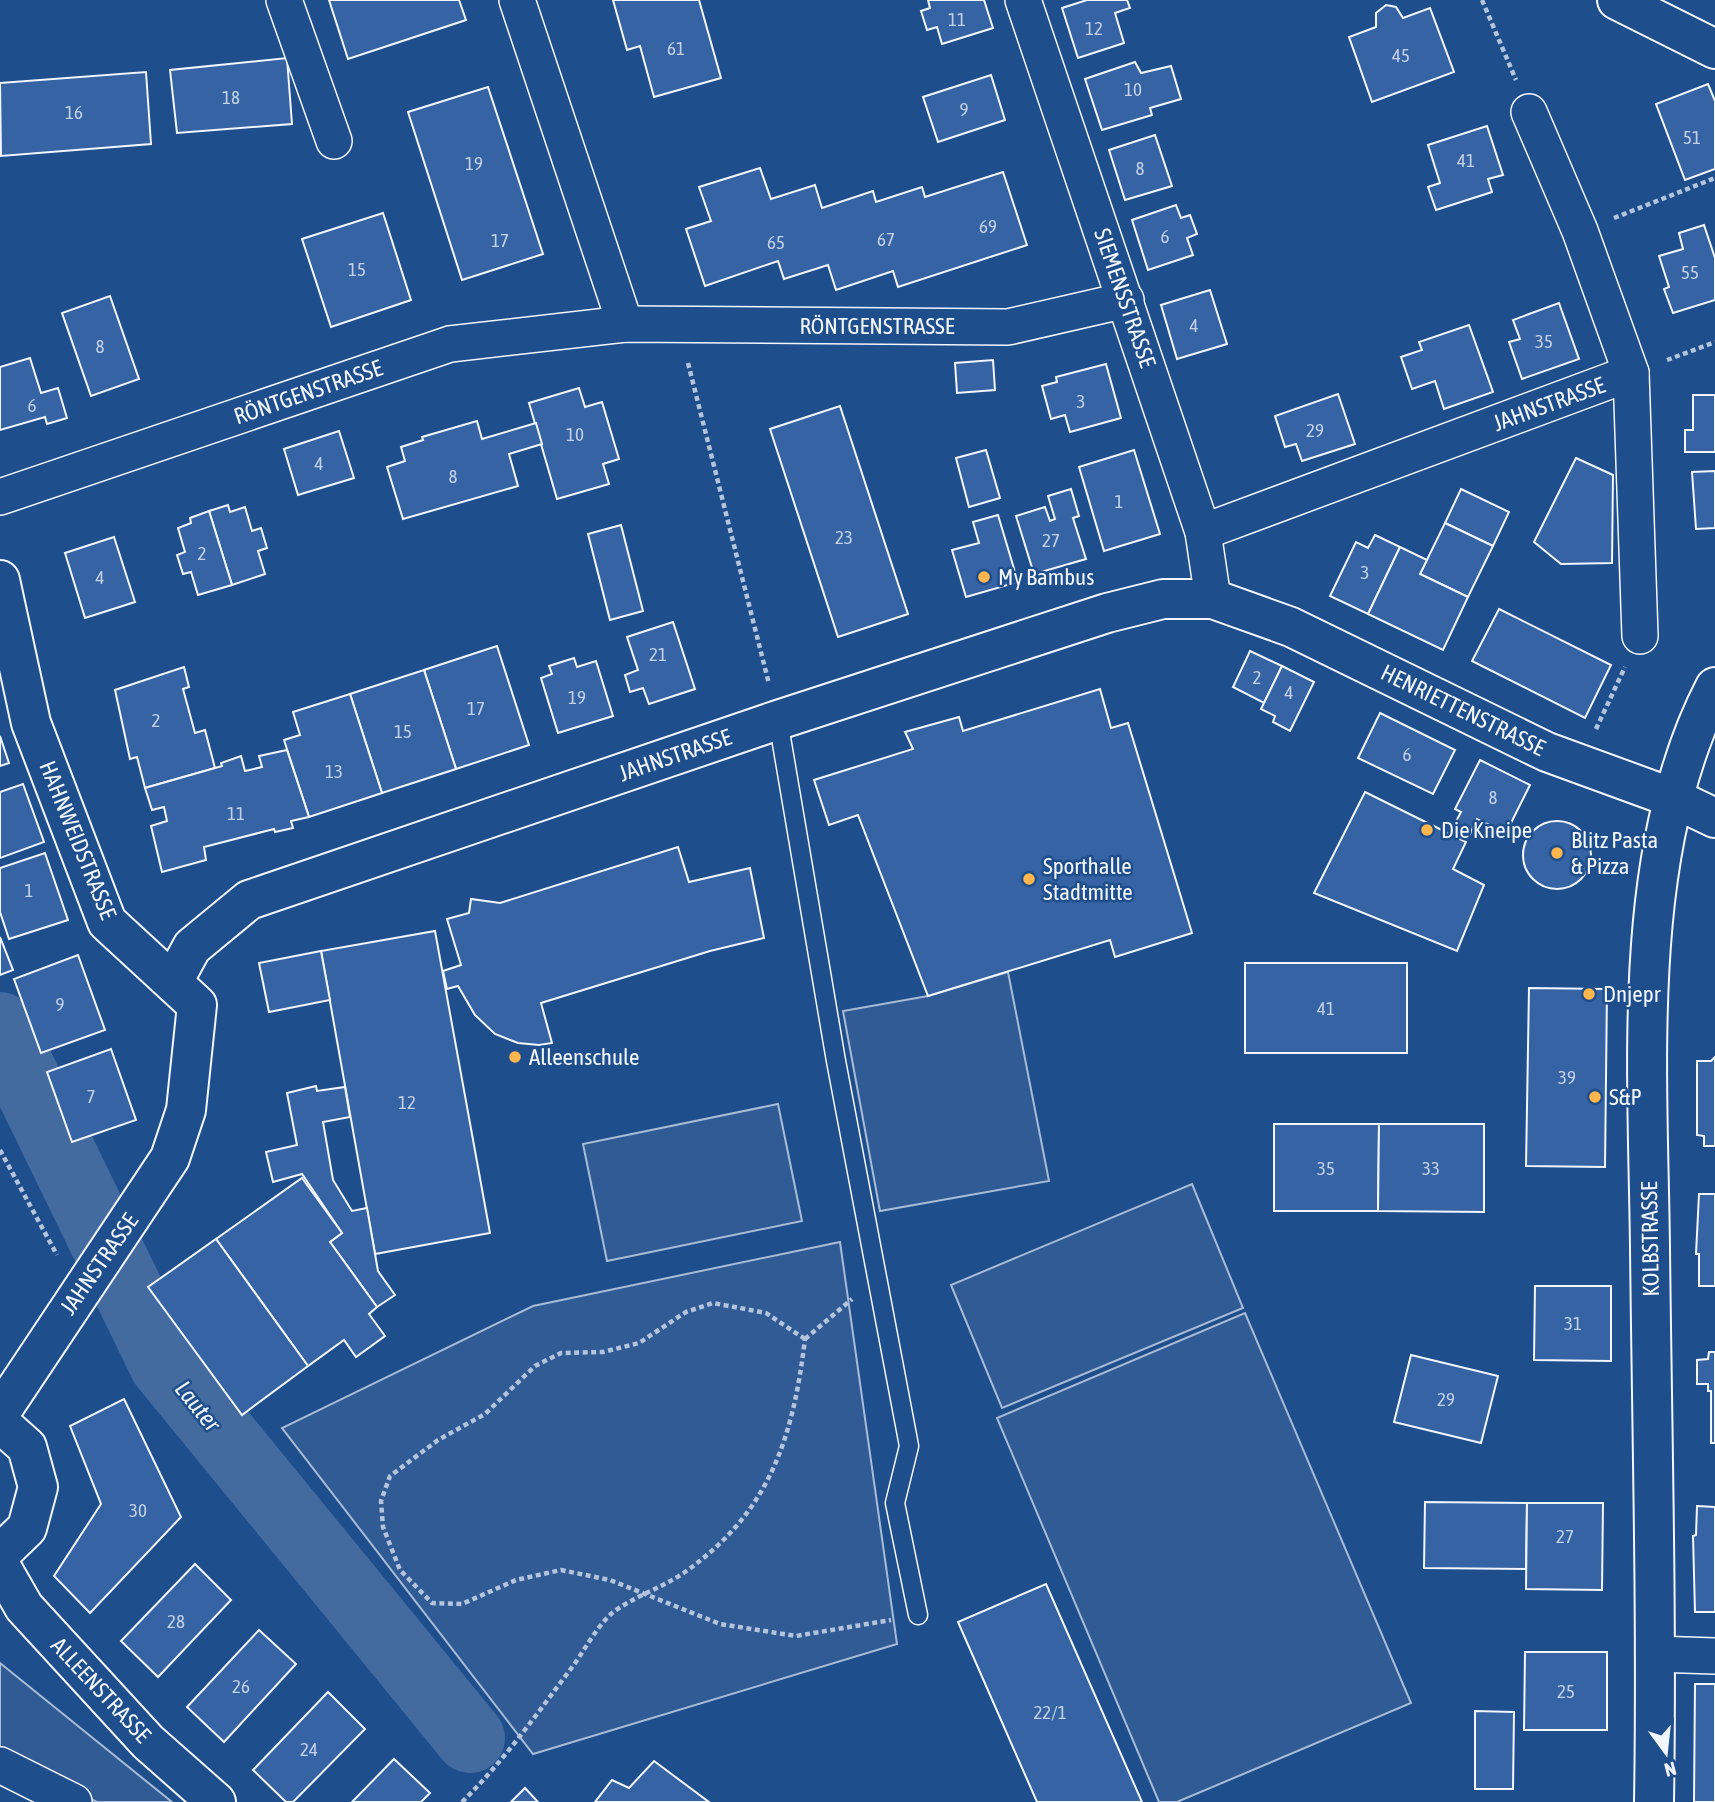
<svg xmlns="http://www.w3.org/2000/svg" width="1715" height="1802" viewBox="0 0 1715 1802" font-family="'Asap Condensed',sans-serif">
  <rect width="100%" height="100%" fill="#1f4e8c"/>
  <g fill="#305b95" stroke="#a8bbd7" stroke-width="2">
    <polygon points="1008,972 1049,1181 880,1211 843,1011 928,996"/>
    <polygon points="778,1104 802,1221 607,1261 583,1144"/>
    <polygon points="1192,1184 1243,1308 1002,1408 951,1285"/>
    <polygon points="840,1242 897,1644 533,1754 282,1428 533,1306"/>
    <polygon points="1245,1313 1411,1703 1177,1802 1159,1802 997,1418"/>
    <polygon points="0,1663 172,1802 97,1802 0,1754"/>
  </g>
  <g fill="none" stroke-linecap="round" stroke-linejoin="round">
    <polyline stroke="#446ba0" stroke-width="70" points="0,1027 164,1364 470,1738"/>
  </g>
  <g fill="#3563a3" stroke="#f2f6ff" stroke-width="2">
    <polygon points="329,0 459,0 466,20 348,59"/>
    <polygon points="613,0 699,0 721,78 654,97 640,46 627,50"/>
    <polygon points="928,0 984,0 993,28 942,44 937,27 927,30 921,11 930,8"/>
    <polygon points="1087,0 1127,0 1130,8 1115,13 1124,43 1078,58 1062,8"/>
    <polygon points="1386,5 1396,7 1403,18 1430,8 1454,72 1372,102 1349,37 1376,27 1376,13"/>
    <polygon points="287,58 292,124 177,133 170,70"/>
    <polygon points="1135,62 1141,73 1171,66 1181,99 1150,108 1152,115 1102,130 1085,79"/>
    <polygon points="146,72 151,144 1,156 0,83"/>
    <polygon points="991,75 1005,120 938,142 923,97"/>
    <polygon points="1708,84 1715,101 1715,169 1685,180 1656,104"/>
    <polygon points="488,87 543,254 462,280 408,112"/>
    <polygon points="1487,126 1503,175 1488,179 1492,192 1436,210 1428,187 1440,183 1428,145"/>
    <polygon points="1155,135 1172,186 1125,200 1109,150"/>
    <polygon points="760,168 771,199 815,185 822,208 873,191 876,202 922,187 925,197 1003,172 1027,245 898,287 893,271 836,290 828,265 784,279 778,261 705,286 686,229 711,221 699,187"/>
    <polygon points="1176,205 1181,218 1190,215 1197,234 1187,238 1193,255 1148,270 1132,220"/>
    <polygon points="383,213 411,300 331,327 302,239"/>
    <polygon points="1704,225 1715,258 1715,300 1673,313 1664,289 1669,287 1659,256 1683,249 1679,233"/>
    <polygon points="1210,290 1227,344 1177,359 1161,305"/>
    <polygon points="110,296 139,379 91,396 62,313"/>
    <polygon points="1559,303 1579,359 1522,379 1509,342 1520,339 1513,320"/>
    <polygon points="1469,325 1493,392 1444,409 1435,381 1412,389 1401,357 1422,350 1419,342"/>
    <polygon points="30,358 41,393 58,388 67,418 47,424 45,417 0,430 0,367"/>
    <polygon points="993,360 995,390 957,393 955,363"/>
    <polygon points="1106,364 1121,418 1070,432 1065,415 1051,419 1042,386 1057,382 1056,377"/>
    <polygon points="579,388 585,407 602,402 619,459 603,464 609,484 557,499 529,403"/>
    <polygon points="1338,394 1355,444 1302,461 1296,444 1285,447 1275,416"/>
    <polygon points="1693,395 1715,395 1715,452 1685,452 1685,430 1693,430"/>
    <polygon points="840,406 908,614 838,637 770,429"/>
    <polygon points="477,421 482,439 536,423 542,444 509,454 518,486 403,519 387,467 405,461 401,447 423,440 422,437"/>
    <polygon points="339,431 354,478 298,495 284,449"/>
    <polygon points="986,450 1000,498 969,507 956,458"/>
    <polygon points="1134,450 1160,534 1104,551 1079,467"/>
    <polygon points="1576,458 1613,475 1612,563 1561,564 1534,542"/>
    <polygon points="1715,471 1715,528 1696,529 1692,472"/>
    <polygon points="1071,489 1079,516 1073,518 1086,559 1034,574 1016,516 1045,507 1050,521 1055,519 1048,496"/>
    <polygon points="1461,489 1509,512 1493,546 1445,523"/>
    <polygon points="228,505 230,512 245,507 252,531 261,528 267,548 258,551 265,574 232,585 209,511"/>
    <polygon points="209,511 232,585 198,595 191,572 183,574 177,555 185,552 178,528 191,523 190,518"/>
    <polygon points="998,515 1018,582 966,597 952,550 979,543 973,522"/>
    <polygon points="1445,523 1493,546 1468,597 1420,574"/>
    <polygon points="621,525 643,611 610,620 588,534"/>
    <polygon points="1375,535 1400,547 1368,614 1330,596 1356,542 1368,548"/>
    <polygon points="114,537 135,602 85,618 65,553"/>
    <polygon points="1400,547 1427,560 1420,574 1468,597 1443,650 1368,614"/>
    <polygon points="1499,609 1611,665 1585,718 1472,661"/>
    <polygon points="673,622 695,689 649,704 643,688 630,692 625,675 638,670 627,637"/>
    <polygon points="497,646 529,745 456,769 424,670"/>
    <polygon points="1250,651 1282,666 1264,703 1233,687"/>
    <polygon points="574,658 577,667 596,661 613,716 558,733 541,678 552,674 549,666"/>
    <polygon points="1282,666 1314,682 1290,731 1273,722 1275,716 1261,709"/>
    <polygon points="184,667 189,687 183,689 195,733 205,730 215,768 145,788 137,757 130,759 115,690"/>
    <polygon points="424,670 456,769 382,793 350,694"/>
    <polygon points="1100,689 1111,728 1128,723 1192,933 1115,957 1110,940 928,996 858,815 829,825 814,780 913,749 905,732 959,717 963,731"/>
    <polygon points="350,694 382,793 309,817 284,740 300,735 293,712"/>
    <polygon points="1380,713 1455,750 1433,794 1358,758"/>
    <polygon points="0,736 9,763 0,766"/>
    <polygon points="287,750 309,817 291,821 293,828 275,832 274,829 204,847 206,860 162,872 151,826 167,821 164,807 152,810 145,788 222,766 221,763 241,756 245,771 262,767 259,756"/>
    <polygon points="1480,760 1530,785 1506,833 1477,819 1470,834 1453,827 1461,812 1455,809"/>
    <polygon points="23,784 44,842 0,858 0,792"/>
    <polygon points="1365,792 1466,842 1453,869 1484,885 1457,951 1314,893"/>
    <circle cx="1557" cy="855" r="34"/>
    <polygon points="678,847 689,882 750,868 764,938 710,951 541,1003 552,1043 539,1045 518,1043 495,1034 475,1015 458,986 447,989 443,971 461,965 447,919 469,913 471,899 500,903"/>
    <polygon points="45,853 68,920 9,939 0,912 0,868"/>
    <polygon points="435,931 490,1233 375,1254 321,951"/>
    <polygon points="0,937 13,970 0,975"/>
    <polygon points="321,951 330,1000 269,1012 259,963"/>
    <polygon points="78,955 105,1030 41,1053 14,979"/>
    <rect x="1245" y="963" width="162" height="90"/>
    <polygon points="1529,988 1607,989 1605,1167 1526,1166"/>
    <polygon points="111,1049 136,1120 72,1142 47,1072"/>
    <polygon points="1715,1057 1715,1146 1704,1146 1704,1136 1697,1135 1697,1061 1711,1061"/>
    <polygon points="316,1086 317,1091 345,1087 350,1117 323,1122 333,1180 352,1211 367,1208 378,1271 395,1295 377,1307 330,1242 342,1233 302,1174 273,1182 266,1152 297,1145 287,1093"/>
    <polygon points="1274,1124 1379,1124 1378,1211 1274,1211"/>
    <polygon points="1379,1124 1484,1124 1484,1212 1378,1211"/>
    <polygon points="302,1178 342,1233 330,1242 377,1307 369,1314 385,1336 356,1357 344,1340 308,1366 216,1239"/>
    <polygon points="1699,1194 1715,1194 1715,1286 1699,1286 1699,1254 1696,1254"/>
    <polygon points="216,1239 308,1366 242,1415 148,1287"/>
    <polygon points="1535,1286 1611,1286 1611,1361 1534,1360"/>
    <polygon points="1709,1352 1715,1352 1715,1443 1711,1443 1711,1391 1708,1391 1708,1384 1697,1384 1697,1360 1708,1359"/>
    <polygon points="1411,1355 1498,1376 1481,1443 1394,1422"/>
    <polygon points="124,1399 181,1517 90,1613 54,1576 101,1504 70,1426"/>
    <polygon points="1425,1502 1527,1503 1526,1569 1424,1568"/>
    <polygon points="1527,1503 1603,1503 1602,1590 1526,1589"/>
    <polygon points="1697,1506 1715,1507 1715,1612 1695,1612 1693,1536 1696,1535"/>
    <polygon points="195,1564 231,1600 158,1677 121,1641"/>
    <polygon points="1046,1584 1142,1802 1037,1802 958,1622"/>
    <polygon points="259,1630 296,1664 224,1742 187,1707"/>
    <polygon points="1525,1652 1607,1652 1607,1730 1524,1730"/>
    <polygon points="1695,1684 1715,1684 1715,1802 1694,1802"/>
    <polygon points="328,1692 365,1729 293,1802 286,1802 253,1770"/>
    <polygon points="1475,1711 1514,1712 1513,1789 1475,1789"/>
    <polygon points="394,1759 430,1793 421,1802 352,1802"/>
    <polygon points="654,1761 709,1802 595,1802 612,1780 629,1788"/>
    <polygon points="525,1788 538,1802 511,1802"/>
  </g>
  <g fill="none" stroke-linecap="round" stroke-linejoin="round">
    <g stroke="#f2f6ff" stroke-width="21">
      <polyline id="service" points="778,720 836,1061 909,1446 895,1503 918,1615"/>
    </g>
    <g stroke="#f2f6ff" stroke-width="38">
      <g id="minor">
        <polyline points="284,0 334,141"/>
        <polyline points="517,0 625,324"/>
        <polyline points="1023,0 1203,532 1213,599"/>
        <polyline points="1529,112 1580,231 1631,373 1640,636"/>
        <polyline points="0,497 450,344 625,324 1008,327 1126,300"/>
        <polyline points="1203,532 1631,373"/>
        <polyline points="1654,1654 1715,1656"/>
        <polyline points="0,1765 74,1802"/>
      </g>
    </g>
    <g stroke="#f2f6ff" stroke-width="42">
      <g id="tertiary">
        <polyline points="0,580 31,723 107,922 197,1005 186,1110 170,1158 0,1413"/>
        <polyline points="174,980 192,947 249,900 778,720 1107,613 1163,599 1213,599 1291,627 1547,752 1673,798 1715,818"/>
        <polyline points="0,1423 27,1447 38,1487 27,1528 0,1554"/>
        <polyline points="0,1565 24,1607 148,1742 216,1802"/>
        <path d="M1654 1802C1657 1617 1652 1432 1650 1248 1648 1068 1630 850 1715 687"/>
      </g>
    </g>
    <g stroke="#f2f6ff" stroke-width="42">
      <polyline id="secondary" points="1617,0 1715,49"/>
    </g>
    <g stroke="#b3c4dc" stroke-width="4.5" stroke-dasharray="5 3.5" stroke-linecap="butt">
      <polyline points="1482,0 1516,80"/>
      <polyline points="1614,218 1715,178"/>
      <polyline points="1667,360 1715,342"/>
      <polyline points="688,363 769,684"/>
      <polyline points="1596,729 1625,667"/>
      <polyline points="0,1150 57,1255"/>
      <polyline points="805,1339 766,1313 713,1303 686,1312 639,1343 603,1352 561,1353 535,1366 485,1414 438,1440 390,1476 381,1501 383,1527 400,1570 432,1603 462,1604 516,1580 561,1570 610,1580 720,1624 796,1636 891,1620"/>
      <polyline points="805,1339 852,1299"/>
      <path d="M462 1802C503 1762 536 1715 570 1670 583 1653 595 1629 611 1614 630 1598 664 1587 685 1572 770 1512 793 1438 805 1339"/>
    </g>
    <use href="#service" stroke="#1f4e8c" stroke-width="18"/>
    <use href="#minor" stroke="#1f4e8c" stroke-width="35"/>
    <use href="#tertiary" stroke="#1f4e8c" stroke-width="38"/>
    <use href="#secondary" stroke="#1f4e8c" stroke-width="38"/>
  </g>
  <g fill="#ffb74d" stroke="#1f4e8c" stroke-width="2.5">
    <circle cx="984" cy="577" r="7"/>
    <circle cx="1427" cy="830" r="7"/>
    <circle cx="1557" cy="853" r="7"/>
    <circle cx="1029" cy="879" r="7"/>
    <circle cx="1589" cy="994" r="7"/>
    <circle cx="515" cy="1057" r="7"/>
    <circle cx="1595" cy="1097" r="7"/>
  </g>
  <g text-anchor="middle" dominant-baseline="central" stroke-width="5" stroke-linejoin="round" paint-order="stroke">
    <g font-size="19" fill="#c3d1e8">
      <text x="957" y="19">11</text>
      <text x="1094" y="28">12</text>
      <text x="676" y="48">61</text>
      <text x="1401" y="55">45</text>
      <text x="1133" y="89">10</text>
      <text x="231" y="97">18</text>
      <text x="964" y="109">9</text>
      <text x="74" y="112">16</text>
      <text x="1692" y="137">51</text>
      <text x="1466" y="160">41</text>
      <text x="474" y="163">19</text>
      <text x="1140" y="168">8</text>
      <text x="988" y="226">69</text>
      <text x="1165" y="236">6</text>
      <text x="886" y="239">67</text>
      <text x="500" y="240">17</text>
      <text x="776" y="242">65</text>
      <text x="357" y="269">15</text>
      <text x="1690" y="272">55</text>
      <text x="1194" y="325">4</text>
      <text x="1544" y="341">35</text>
      <text x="100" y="346">8</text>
      <text x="1081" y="401">3</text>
      <text x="32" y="405">6</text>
      <text x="1315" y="430">29</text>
      <text x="575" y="434">10</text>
      <text x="319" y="463">4</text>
      <text x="453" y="476">8</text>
      <text x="1119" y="501">1</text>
      <text x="844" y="537">23</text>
      <text x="1051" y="540">27</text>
      <text x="202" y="553">2</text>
      <text x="1365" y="572">3</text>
      <text x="100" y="577">4</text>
      <text x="658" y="654">21</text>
      <text x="1257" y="677">2</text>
      <text x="1289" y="692">4</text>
      <text x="577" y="697">19</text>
      <text x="476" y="708">17</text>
      <text x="156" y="720">2</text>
      <text x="403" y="731">15</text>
      <text x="1407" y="754">6</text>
      <text x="334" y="771">13</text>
      <text x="1493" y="797">8</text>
      <text x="236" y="813">11</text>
      <text x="29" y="890">1</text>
      <text x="60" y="1004">9</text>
      <text x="1326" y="1008">41</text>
      <text x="1567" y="1077">39</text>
      <text x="91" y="1096">7</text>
      <text x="407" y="1102">12</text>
      <text x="1326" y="1168">35</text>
      <text x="1431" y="1168">33</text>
      <text x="1573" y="1323">31</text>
      <text x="1446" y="1399">29</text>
      <text x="138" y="1510">30</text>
      <text x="1565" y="1536">27</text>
      <text x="176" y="1621">28</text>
      <text x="241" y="1686">26</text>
      <text x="1566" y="1691">25</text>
      <text x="1050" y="1712">22/1</text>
      <text x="309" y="1749">24</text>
    </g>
    <g font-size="23" fill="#f2f6ff" stroke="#1f4e8c">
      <text transform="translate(1125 298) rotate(71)">SIEMENSSTRASSE</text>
      <text x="877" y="326">RÖNTGENSTRASSE</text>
      <text transform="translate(308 392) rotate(-19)">RÖNTGENSTRASSE</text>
      <text transform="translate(1549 404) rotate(-20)">JAHNSTRASSE</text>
      <text transform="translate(1463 710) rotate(26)">HENRIETTENSTRASSE</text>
      <text transform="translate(675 755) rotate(-19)">JAHNSTRASSE</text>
      <text transform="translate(78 840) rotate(68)">HAHNWEIDSTRASSE</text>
      <text transform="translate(1650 1239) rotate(-91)">KOLBSTRASSE</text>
      <text transform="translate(99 1264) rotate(-55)">JAHNSTRASSE</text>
      <text transform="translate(101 1690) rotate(47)">ALLEENSTRASSE</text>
    </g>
    <g font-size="23" fill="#f2f6ff" stroke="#1f4e8c" text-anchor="start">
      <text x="998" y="577">My Bambus</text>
      <text x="1441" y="830">Die Kneipe</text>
      <text x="1571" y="840">Blitz Pasta<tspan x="1571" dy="26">&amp; Pizza</tspan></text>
      <text x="1043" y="866">Sporthalle<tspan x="1043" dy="26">Stadtmitte</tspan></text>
      <text x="1603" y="994">Dnjepr</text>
      <text x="529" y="1057">Alleenschule</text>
      <text x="1609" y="1097">S&amp;P</text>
    </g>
    <g font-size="24" font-style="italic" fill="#f2f6ff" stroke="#1f4e8c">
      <text transform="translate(198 1406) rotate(51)">Lauter</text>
    </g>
  </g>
  <g transform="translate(1666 1753) rotate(165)" stroke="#1f4e8c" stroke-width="5" paint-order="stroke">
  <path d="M0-5L12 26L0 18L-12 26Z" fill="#f2f6ff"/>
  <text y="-10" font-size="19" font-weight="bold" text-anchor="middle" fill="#f2f6ff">N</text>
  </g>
</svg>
